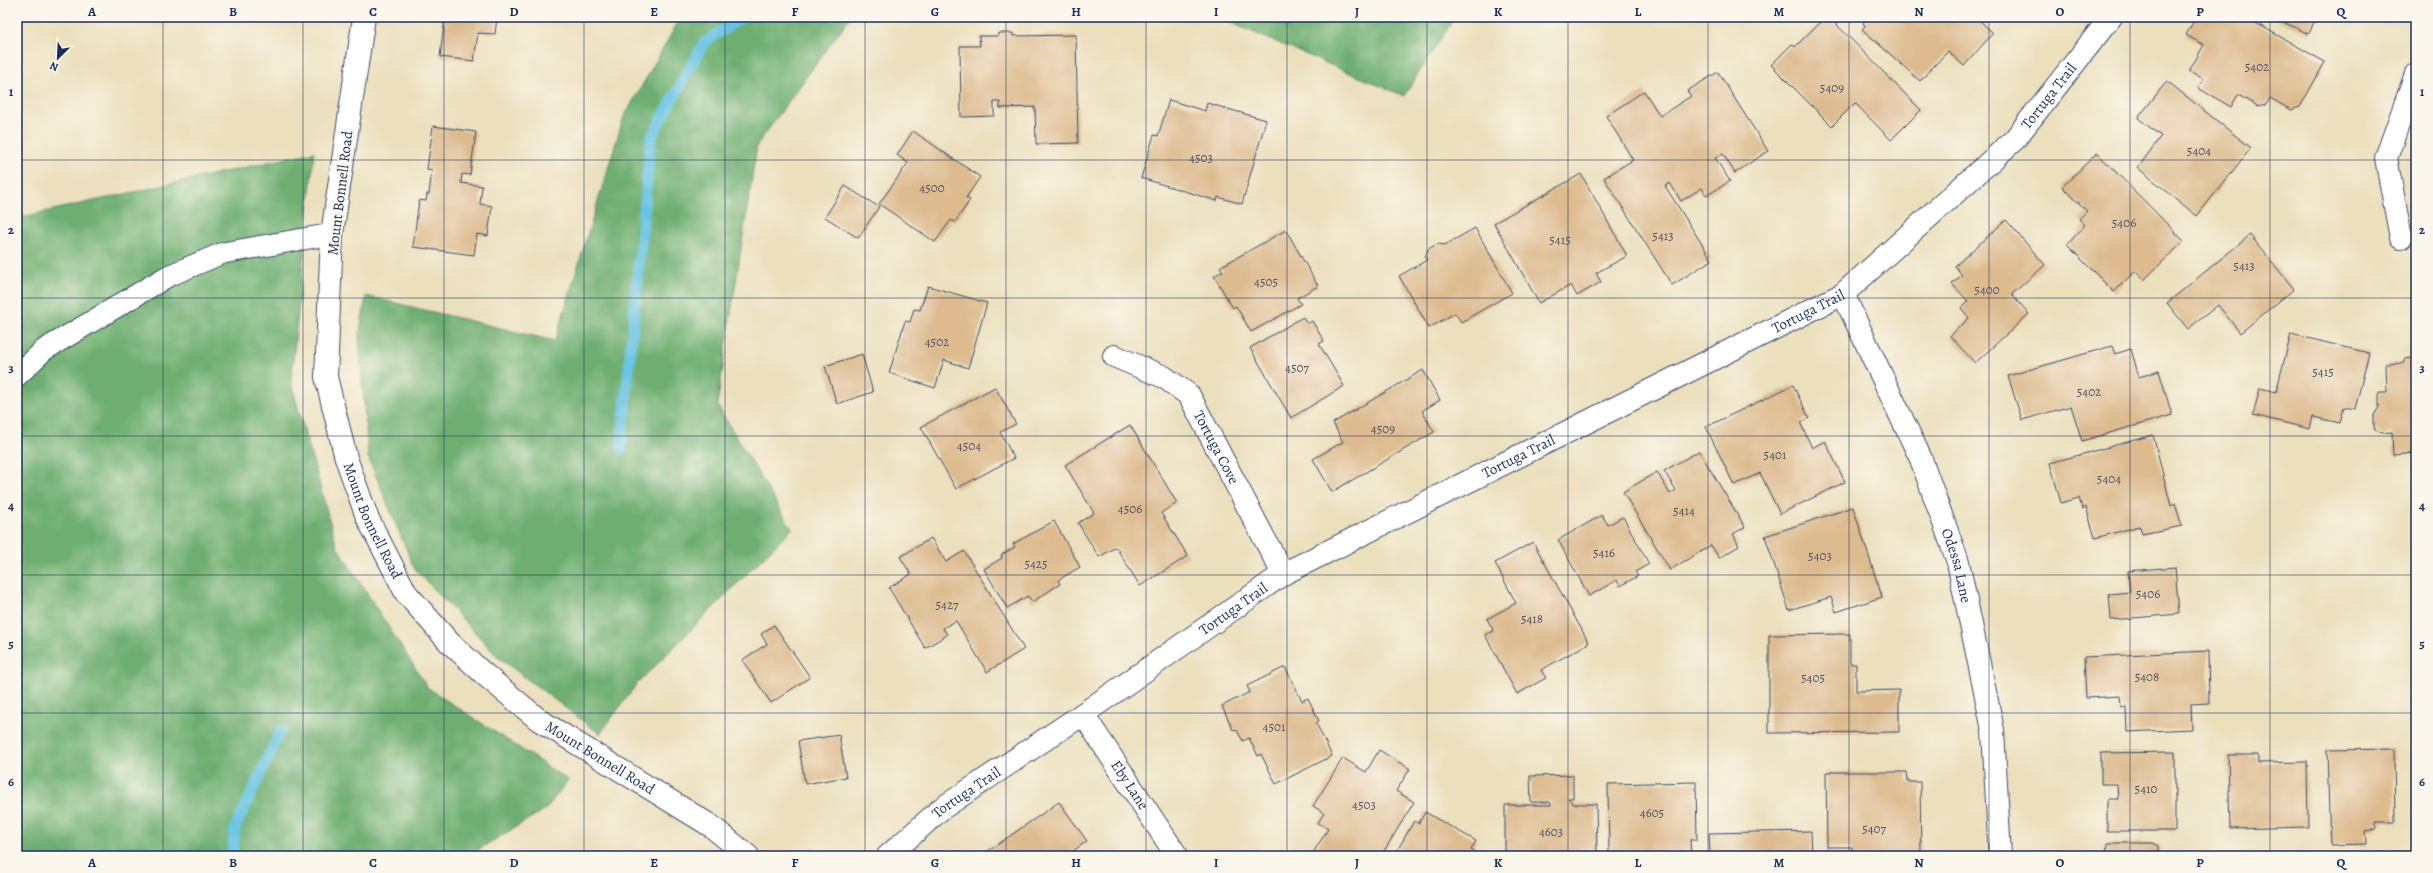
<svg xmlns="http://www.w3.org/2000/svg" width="2433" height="873" viewBox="0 0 2433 873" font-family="Alegreya,serif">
  <rect width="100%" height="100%" fill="#fbf7ec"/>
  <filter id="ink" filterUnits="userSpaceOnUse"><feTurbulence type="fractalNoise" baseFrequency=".025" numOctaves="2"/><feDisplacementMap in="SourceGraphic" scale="8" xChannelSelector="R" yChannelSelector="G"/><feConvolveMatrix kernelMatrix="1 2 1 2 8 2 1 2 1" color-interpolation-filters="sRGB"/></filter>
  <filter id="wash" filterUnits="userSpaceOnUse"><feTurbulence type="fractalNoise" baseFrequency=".012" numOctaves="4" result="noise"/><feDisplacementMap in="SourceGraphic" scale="16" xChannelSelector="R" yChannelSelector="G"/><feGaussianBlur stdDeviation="0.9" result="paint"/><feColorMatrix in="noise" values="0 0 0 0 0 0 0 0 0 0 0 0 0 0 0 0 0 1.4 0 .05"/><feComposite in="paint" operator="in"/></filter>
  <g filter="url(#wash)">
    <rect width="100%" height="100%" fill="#ebdfbc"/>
    <g fill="#6eaf71" stroke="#446f68">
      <polygon points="681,17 850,17 757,145 717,405 792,529 636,685 600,734 498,657 414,568 368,457 359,337 366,296 555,341 623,119"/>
      <polygon points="1217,17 1455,17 1404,96"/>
      <polygon points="314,152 291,382 337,547 428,688 568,780 547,808 468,856 17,856 17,218"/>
    </g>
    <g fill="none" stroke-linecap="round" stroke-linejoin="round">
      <g stroke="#66c3e4" stroke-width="11">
        <polyline points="621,450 651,138 704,43 742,17"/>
        <polyline points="232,856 235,828 281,730"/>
      </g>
    </g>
    <g id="blocks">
      <g fill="#ddbb8f">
        <polygon points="445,17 497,17 495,34 478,33 474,61 440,57"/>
        <polygon points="1825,17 1829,17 1921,110 1891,140 1855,103 1832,126 1771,65 1792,44 1795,47"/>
        <polygon points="1869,17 1976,17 1993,33 1964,66 1948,51 1920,81 1862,29 1865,26 1863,23"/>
        <polygon points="2196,17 2245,17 2325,62 2300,107 2291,110 2270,98 2266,105 2259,107 2238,95 2231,107 2198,88 2204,79 2189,71 2204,45 2186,35"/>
        <polygon points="2272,17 2316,17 2309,34"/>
        <polygon points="998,33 1013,33 1013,36 1076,35 1078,143 1036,144 1035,107 1000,108 1000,102 994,102 994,116 961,117 960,46 980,46 979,36 998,36"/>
        <polygon points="1718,72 1768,151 1735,173 1723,154 1715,158 1730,181 1706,196 1702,188 1681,201 1670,183 1665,186 1712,260 1672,285 1604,178 1633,160 1606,116 1644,91 1660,116 1691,96 1687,91"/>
        <polygon points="2167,81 2251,148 2197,216 2138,168 2161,136 2138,118"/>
        <polygon points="1169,100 1205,111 1207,103 1266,120 1242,204 1218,197 1217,201 1141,178 1154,135 1158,136"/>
        <polygon points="433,126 476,132 470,175 462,174 461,183 482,186 480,204 492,206 488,236 477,234 474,255 413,247 419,200 426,201 427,194 429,194 432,170 427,169"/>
        <polygon points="913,131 980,177 966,198 970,200 955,222 951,220 935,242 879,204 908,163 897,155"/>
        <polygon points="2097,153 2184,241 2144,280 2135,271 2114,292 2067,245 2085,225 2079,219 2087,211 2062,187"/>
        <polygon points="1581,174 1627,256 1596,273 1601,282 1577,296 1571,285 1539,303 1494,223"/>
        <polygon points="845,186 879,207 858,238 825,217"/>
        <polygon points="2006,220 2045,265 2012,294 2029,314 1975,363 1950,336 1969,318 1961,308 1968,301 1952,284 1962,275 1955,266"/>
        <polygon points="1475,228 1512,293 1461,322 1455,313 1429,328 1399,276 1427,260 1425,257 1428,249 1438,244 1445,245"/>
        <polygon points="1286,230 1318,286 1297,298 1301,304 1251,332 1236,306 1233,308 1214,276 1223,271 1220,267"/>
        <polygon points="2250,235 2294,289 2240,333 2218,305 2188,329 2167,303"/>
        <polygon points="928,286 987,303 968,368 944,360 935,388 889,373 905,321 910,322 914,309 920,310"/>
        <polygon points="1303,317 1307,324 1312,321 1324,341 1319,344 1344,386 1291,418 1250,348"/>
        <polygon points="2291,334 2369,353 2355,409 2344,407 2340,423 2313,417 2310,429 2253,415 2260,388 2276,392"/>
        <polygon points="2112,346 2115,354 2131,349 2139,377 2159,371 2172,415 2082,441 2071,406 2022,420 2008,376"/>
        <polygon points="862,354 873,392 837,404 825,366"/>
        <polygon points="2416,358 2416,453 2393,455 2392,432 2381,433 2374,428 2374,415 2379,407 2379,392 2387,392 2386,364 2404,363 2404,359"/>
        <polygon points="1423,370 1440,400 1422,411 1434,432 1332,492 1313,459 1343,442 1333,423"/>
        <polygon points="1793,385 1809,418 1800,422 1812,448 1825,441 1845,482 1780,514 1760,473 1734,485 1706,427"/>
        <polygon points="995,387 1016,424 1000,432 1014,458 956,489 921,427"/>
        <polygon points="1130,425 1177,503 1161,513 1188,556 1140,586 1116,547 1099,557 1078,523 1094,513 1065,465"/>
        <polygon points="2153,435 2171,506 2175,504 2182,526 2142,534 2140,526 2095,538 2086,507 2082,509 2079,498 2061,503 2050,463"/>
        <polygon points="1699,451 1745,527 1733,534 1739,546 1719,558 1711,545 1670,570 1623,492 1657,472 1670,494 1676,490 1664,471"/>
        <polygon points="1853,507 1882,597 1836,612 1831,597 1789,610 1765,536"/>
        <polygon points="1602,515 1608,525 1623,517 1649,564 1635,572 1638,576 1620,586 1617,580 1589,596 1558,540"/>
        <polygon points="1054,521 1080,567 1058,580 1060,584 1032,602 1028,596 1007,608 984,569 1002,558 1001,555 1015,547 1013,544"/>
        <polygon points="931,538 946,562 964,551 1024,649 987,672 956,621 943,628 947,635 925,648 889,588 911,574 900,557"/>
        <polygon points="1533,542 1589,643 1541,670 1546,678 1517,694 1485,635 1494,631 1487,619 1516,603 1495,563"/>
        <polygon points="2175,567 2179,614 2111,620 2109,594 2130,592 2128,571"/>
        <polygon points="774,625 810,677 771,703 742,660 767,644 761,634"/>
        <polygon points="1850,634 1850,664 1856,664 1856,691 1899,690 1899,732 1769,733 1769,635"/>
        <polygon points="2208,651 2209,703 2191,704 2192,729 2127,732 2126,707 2121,707 2120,696 2086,698 2084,657"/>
        <polygon points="1285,667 1302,701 1308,698 1319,721 1316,723 1332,756 1276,784 1261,754 1258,756 1249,738 1243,741 1236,729 1233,730 1222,706 1250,692 1247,686"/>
        <polygon points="839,735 846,777 805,784 798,741"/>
        <polygon points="2394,749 2395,822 2376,822 2376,829 2365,831 2366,844 2330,845 2327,750"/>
        <polygon points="1379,750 1410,769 1396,791 1414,802 1381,856 1311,856 1328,829 1318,823 1324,813 1313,806 1343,758 1366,772"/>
        <polygon points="2175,752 2175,831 2107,831 2107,799 2118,799 2117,784 2101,784 2101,753"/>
        <polygon points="2228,755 2258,755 2258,763 2307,762 2308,827 2230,829"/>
        <polygon points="1826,772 1907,772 1908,782 1920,782 1921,856 1852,856 1852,847 1827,847"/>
        <polygon points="1573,775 1573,798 1568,798 1573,804 1596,804 1597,856 1505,856 1505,805 1551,805 1550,802 1531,802 1530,776"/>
        <polygon points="1696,782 1697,840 1690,840 1691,856 1609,856 1608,784"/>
        <polygon points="1059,802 1087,841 1066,856 981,856"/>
        <polygon points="1425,812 1476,841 1471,850 1482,856 1394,856 1414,821 1419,823"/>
        <polygon points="1811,831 1812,856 1710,856 1709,833"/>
        <polygon points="2108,843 2153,843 2159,846 2159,856 2107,856"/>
      </g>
    </g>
  </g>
  <g filter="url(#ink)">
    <use href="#blocks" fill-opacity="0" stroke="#3a496c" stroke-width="1"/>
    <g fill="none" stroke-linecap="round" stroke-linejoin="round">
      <g stroke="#3a496c" stroke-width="23">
        <polyline id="service" points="17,376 44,350 168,276 223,253 332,234"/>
      </g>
      <g stroke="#3a496c" stroke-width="24">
        <g id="minor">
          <polyline points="2401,238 2386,158 2416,74"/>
          <path id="s1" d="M1843 294 1921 459 1958 562 1993 730 2000 856"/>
          <path id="s2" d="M1114 356 1164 377 1189 395 1283 574"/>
          <path id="s3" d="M1083 714 1177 856"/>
          <path id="s4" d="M888 856 941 809 1083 714 1283 574 1843 294 2014 140 2111 17"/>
        </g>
      </g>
      <g stroke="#3a496c" stroke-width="24">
        <g id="tertiary">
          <path id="s5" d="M364 17 332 234 326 377 346 458 367 517 406 593 449 642 484 674 539 720 711 826 748 856"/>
        </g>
      </g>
      <use href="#service" stroke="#fff" stroke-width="21"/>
      <use href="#minor" stroke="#fff" stroke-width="22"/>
      <use href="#tertiary" stroke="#fff" stroke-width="22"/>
    </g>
  </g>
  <path fill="none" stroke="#1b2f5e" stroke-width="1" stroke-opacity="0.55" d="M163 17V856M303 17V856M444 17V856M584 17V856M725 17V856M865 17V856M1006 17V856M1146 17V856M1287 17V856M1427 17V856M1568 17V856M1708 17V856M1849 17V856M1989 17V856M2130 17V856M2270 17V856M17 160H2416M17 298H2416M17 436H2416M17 575H2416M17 713H2416"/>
  <g text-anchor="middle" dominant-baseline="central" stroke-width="3.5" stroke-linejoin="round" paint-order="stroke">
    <g font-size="13" fill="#4c526a">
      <text x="2257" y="66">5402</text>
      <text x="1832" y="87">5409</text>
      <text x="2199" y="150">5404</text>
      <text x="1201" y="157">4503</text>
      <text x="932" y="187">4500</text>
      <text x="2124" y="222">5406</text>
      <text x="1663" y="235">5413</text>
      <text x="1560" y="239">5415</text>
      <text x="2244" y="265">5413</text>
      <text x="1266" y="281">4505</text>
      <text x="1987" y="289">5400</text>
      <text x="937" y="341">4502</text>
      <text x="1297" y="367">4507</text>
      <text x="2323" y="371">5415</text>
      <text x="2089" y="391">5402</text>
      <text x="1383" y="428">4509</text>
      <text x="969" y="445">4504</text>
      <text x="1775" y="454">5401</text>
      <text x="2109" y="478">5404</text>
      <text x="1130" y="508">4506</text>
      <text x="1684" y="510">5414</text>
      <text x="1604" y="552">5416</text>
      <text x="1820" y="555">5403</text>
      <text x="1036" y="563">5425</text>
      <text x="2148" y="593">5406</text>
      <text x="947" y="604">5427</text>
      <text x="1532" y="618">5418</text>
      <text x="2147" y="676">5408</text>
      <text x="1813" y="677">5405</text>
      <text x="1274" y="726">4501</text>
      <text x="2146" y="788">5410</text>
      <text x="1364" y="804">4503</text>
      <text x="1652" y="812">4605</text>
      <text x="1874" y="828">5407</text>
      <text x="1551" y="831">4603</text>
    </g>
    <g font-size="15" fill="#1b2f5e" stroke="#fbf7ec">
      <text stroke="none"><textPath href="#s4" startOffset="1398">Tortuga Trail</textPath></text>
      <text transform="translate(340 193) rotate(-83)">Mount Bonnell Road</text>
      <text stroke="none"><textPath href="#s4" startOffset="1073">Tortuga Trail</textPath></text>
      <text stroke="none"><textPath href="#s2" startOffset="144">Tortuga Cove</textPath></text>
      <text stroke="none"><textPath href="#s4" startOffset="749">Tortuga Trail</textPath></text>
      <text stroke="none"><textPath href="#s5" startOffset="514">Mount Bonnell Road</textPath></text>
      <text stroke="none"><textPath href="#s1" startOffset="295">Odessa Lane</textPath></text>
      <text stroke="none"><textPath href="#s4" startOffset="425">Tortuga Trail</textPath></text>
      <text stroke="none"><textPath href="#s5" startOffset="850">Mount Bonnell Road</textPath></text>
      <text stroke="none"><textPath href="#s3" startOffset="85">Eby Lane</textPath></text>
      <text stroke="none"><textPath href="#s4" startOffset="101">Tortuga Trail</textPath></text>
    </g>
  </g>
  <rect width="2433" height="873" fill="none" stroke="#fbf7ec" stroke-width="44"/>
  <g transform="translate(58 58) rotate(204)" stroke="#fbf7ec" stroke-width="3" paint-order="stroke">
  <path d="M0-3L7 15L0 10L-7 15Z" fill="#1b2f5e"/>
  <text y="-6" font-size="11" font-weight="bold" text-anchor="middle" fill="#1b2f5e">N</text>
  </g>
  <rect x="22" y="22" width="2389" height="829" fill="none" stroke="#1b2f5e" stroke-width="1.5"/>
  <g font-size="13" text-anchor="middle" font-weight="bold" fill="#1b2f5e">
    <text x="92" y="16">A</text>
    <text x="233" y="16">B</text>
    <text x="373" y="16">C</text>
    <text x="514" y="16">D</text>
    <text x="654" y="16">E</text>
    <text x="795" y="16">F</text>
    <text x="935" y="16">G</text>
    <text x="1076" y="16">H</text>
    <text x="1216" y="16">I</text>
    <text x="1357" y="16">J</text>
    <text x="1498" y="16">K</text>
    <text x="1638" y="16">L</text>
    <text x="1779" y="16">M</text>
    <text x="1919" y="16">N</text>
    <text x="2060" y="16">O</text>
    <text x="2200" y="16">P</text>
    <text x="2341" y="16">Q</text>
    <text x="11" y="96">1</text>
    <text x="2422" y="96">1</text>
    <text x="11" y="234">2</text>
    <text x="2422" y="234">2</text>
    <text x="11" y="372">3</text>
    <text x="2422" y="372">3</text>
    <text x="11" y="510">4</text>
    <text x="2422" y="510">4</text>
    <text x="11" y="648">5</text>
    <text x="2422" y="648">5</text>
    <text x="11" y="786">6</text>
    <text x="2422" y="786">6</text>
    <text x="92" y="867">A</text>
    <text x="233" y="867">B</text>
    <text x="373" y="867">C</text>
    <text x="514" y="867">D</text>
    <text x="654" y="867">E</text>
    <text x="795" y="867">F</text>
    <text x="935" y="867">G</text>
    <text x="1076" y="867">H</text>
    <text x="1216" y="867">I</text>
    <text x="1357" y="867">J</text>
    <text x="1498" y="867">K</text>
    <text x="1638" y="867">L</text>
    <text x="1779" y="867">M</text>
    <text x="1919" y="867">N</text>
    <text x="2060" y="867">O</text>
    <text x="2200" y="867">P</text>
    <text x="2341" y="867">Q</text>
  </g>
</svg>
